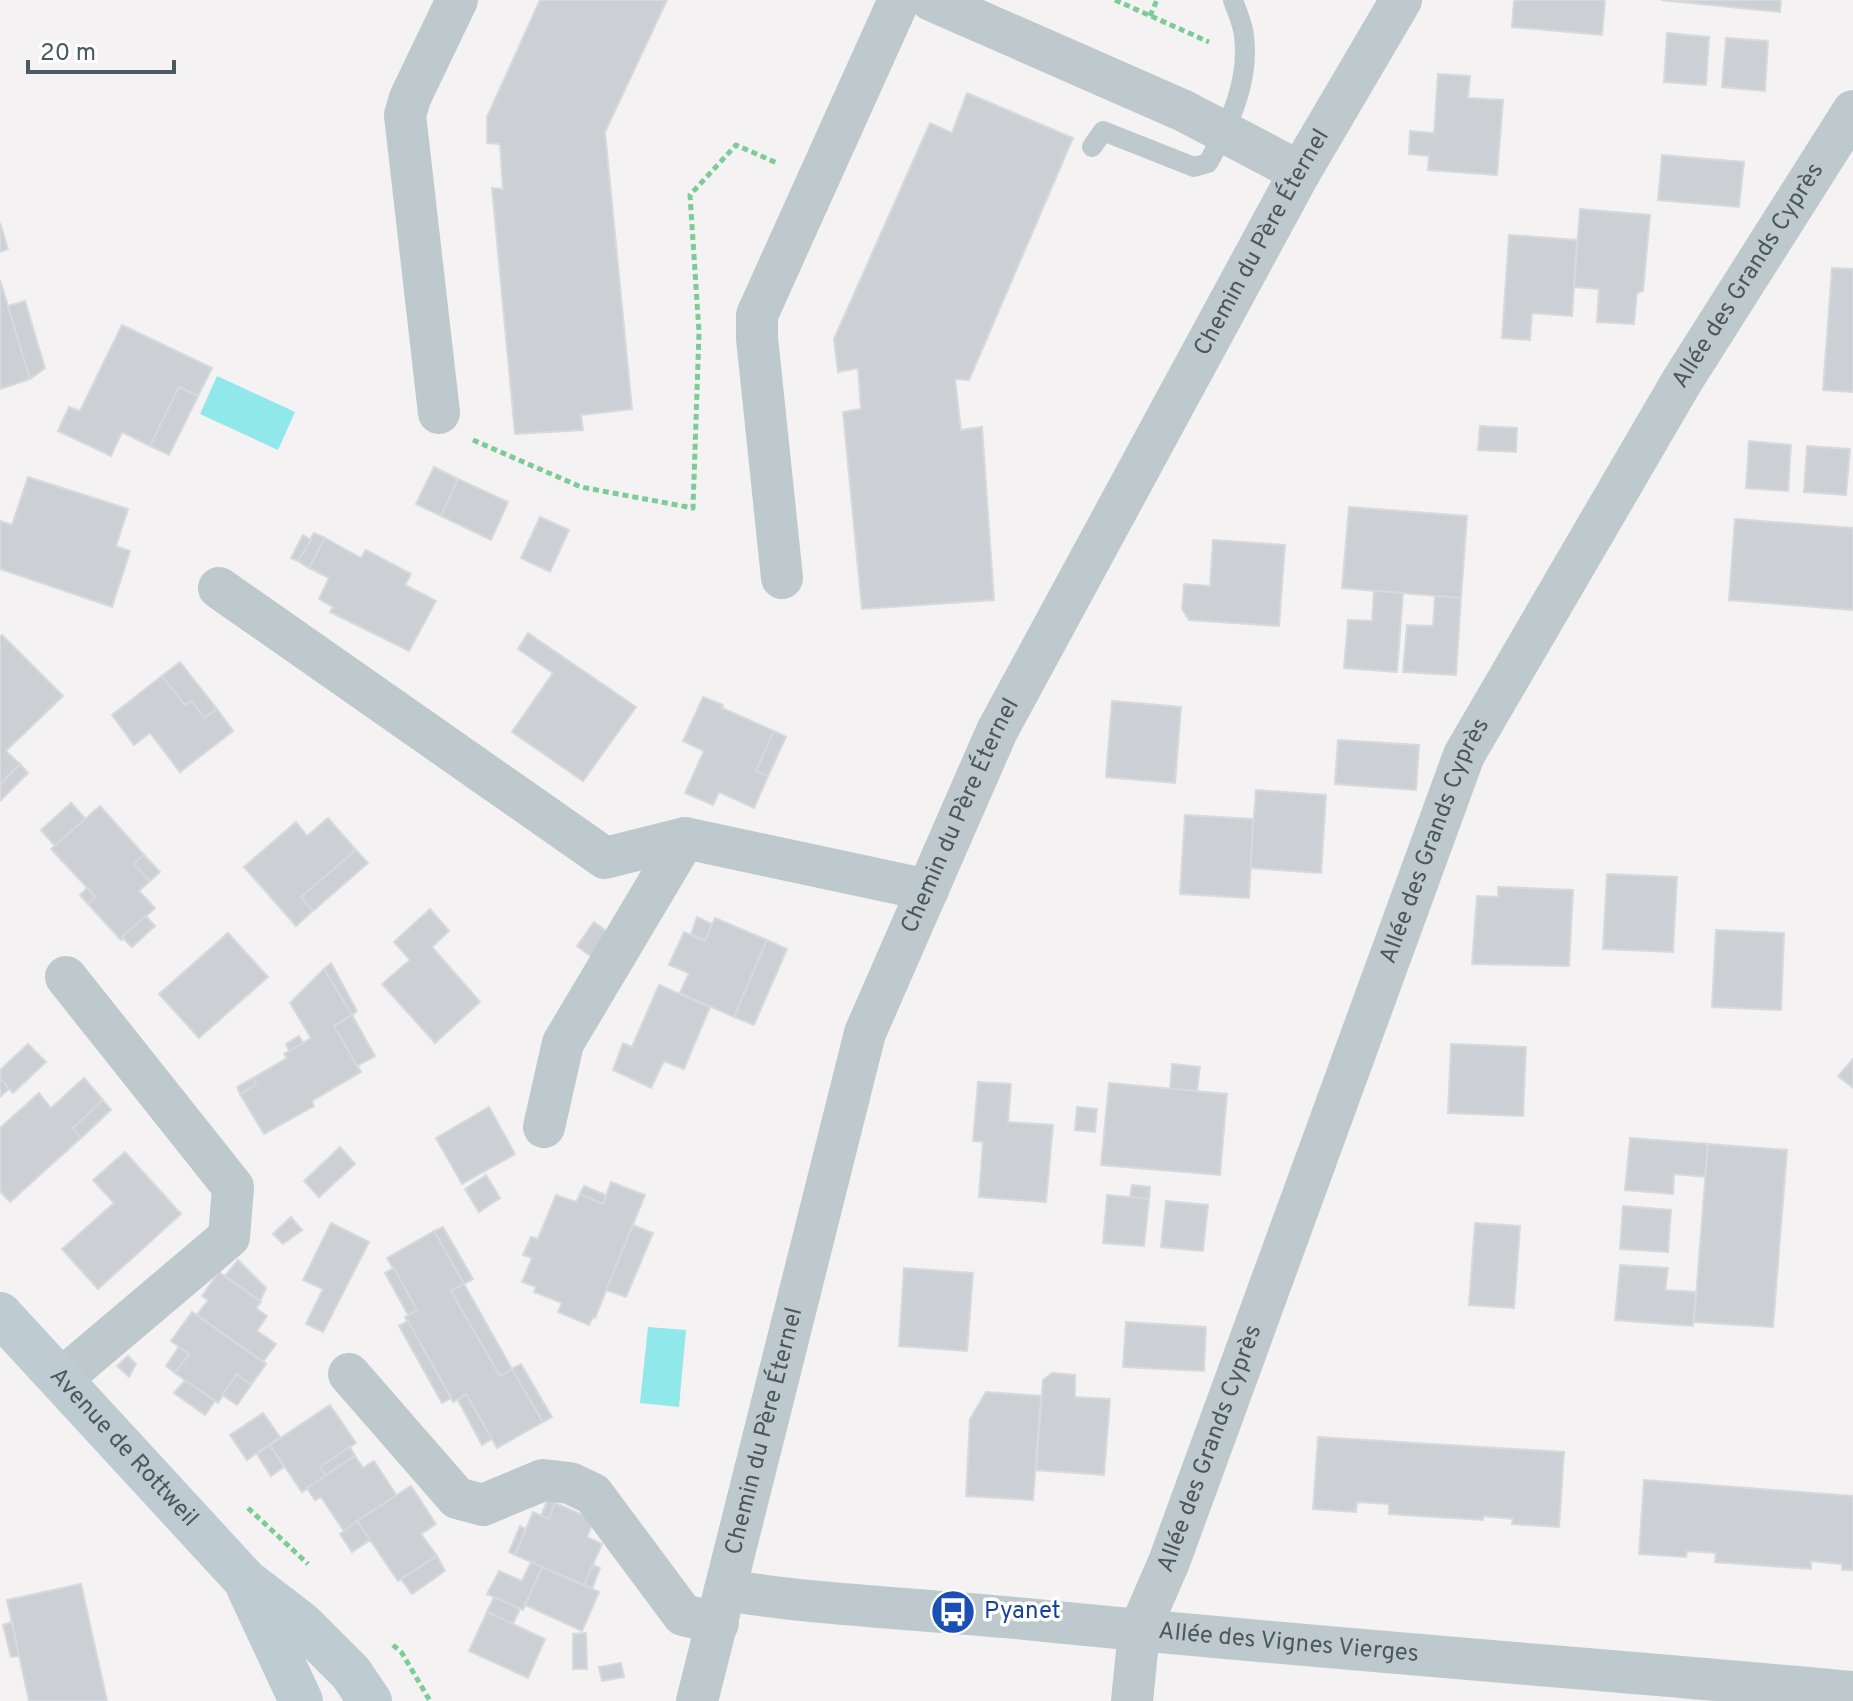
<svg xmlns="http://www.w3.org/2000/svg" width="1853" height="1701" viewBox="0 0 1853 1701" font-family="Overpass,sans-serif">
  <rect width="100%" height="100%" fill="#f4f2f2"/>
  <g fill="#91e8ea">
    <polygon points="217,376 295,412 278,450 200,414"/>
    <polygon points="648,1327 686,1330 679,1407 640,1403"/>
  </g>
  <g fill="#ccd0d4" stroke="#d6d9dd" stroke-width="2">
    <polygon points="540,0 667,0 605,132 632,409 581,415 583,430 515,434 492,188 503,189 500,144 487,143 487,117"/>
    <polygon points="1514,0 1605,0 1602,35 1512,27"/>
    <polygon points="1661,0 1781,0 1780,12"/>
    <polygon points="1667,33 1709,37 1706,85 1664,82"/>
    <polygon points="1726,38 1768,41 1765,91 1722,87"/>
    <polygon points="1438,74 1470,76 1468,98 1503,100 1497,175 1428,170 1429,156 1409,154 1410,131 1434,133"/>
    <polygon points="967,93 1073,138 969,380 955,379 961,430 982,427 994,600 862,609 843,412 861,409 858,368 838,372 834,339 930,123 952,133"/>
    <polygon points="1662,155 1744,162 1739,207 1658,200"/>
    <polygon points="1580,209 1650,215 1643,291 1637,293 1634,324 1597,322 1599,289 1574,287"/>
    <polygon points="0,223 8,249 0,252"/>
    <polygon points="1509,235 1577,240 1572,316 1532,313 1530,340 1502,338"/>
    <polygon points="1832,268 1853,269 1853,392 1823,390"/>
    <polygon points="0,280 30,379 0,389"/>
    <polygon points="25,301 45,368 30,379 8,306"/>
    <polygon points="122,325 212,368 198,396 179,387 150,446 122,432 111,456 58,431 69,407 80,411"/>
    <polygon points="179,387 198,396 169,455 150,446"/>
    <polygon points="1480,426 1517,428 1516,452 1478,450"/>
    <polygon points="1749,441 1791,445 1788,491 1746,488"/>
    <polygon points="1807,446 1850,449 1846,495 1804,492"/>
    <polygon points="434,467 458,479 441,516 416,504"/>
    <polygon points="28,477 128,509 116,546 130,551 112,607 0,569 0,521 12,525"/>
    <polygon points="458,479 508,502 491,540 441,516"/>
    <polygon points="1349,507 1467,516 1461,598 1342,588"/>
    <polygon points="540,517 569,530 550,572 521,558"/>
    <polygon points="1735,519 1853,528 1853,610 1729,600"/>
    <polygon points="314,533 325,538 309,568 298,561"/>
    <polygon points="303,535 311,540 298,561 291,558"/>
    <polygon points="325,538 361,558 366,550 411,574 405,585 436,601 409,651 330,612 333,607 319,599 329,578 309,568"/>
    <polygon points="1213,540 1285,545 1279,626 1189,620 1182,609 1184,584 1210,586"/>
    <polygon points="1374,591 1403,593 1397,672 1344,668 1348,620 1372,621"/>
    <polygon points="1435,596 1461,598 1456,675 1403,672 1407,625 1433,626"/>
    <polygon points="528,633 636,707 583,781 512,732 553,673 518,649"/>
    <polygon points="2,635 63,696 6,751 20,764 0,785 0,637"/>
    <polygon points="180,662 217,709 204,718 192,701 185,705 162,676"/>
    <polygon points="162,676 185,705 192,701 204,718 217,709 233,731 180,772 150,733 134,745 112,715"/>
    <polygon points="703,697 723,705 722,708 774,731 756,771 768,776 754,808 719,792 713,805 685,793 704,751 683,741"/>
    <polygon points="1112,701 1181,707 1175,783 1106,777"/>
    <polygon points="774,731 786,737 768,776 756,771"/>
    <polygon points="1338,740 1419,745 1416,790 1335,784"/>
    <polygon points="20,764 28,773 0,801 0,785"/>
    <polygon points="1256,790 1326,795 1321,873 1250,868"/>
    <polygon points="71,803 86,819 55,846 41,830"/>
    <polygon points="100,806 144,855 134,864 150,881 139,891 155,908 121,940 88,904 96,897 51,849"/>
    <polygon points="1185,815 1253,819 1249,898 1180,894"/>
    <polygon points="328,818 356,850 301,897 313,911 296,926 244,867 296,822 307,836"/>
    <polygon points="356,850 368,863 313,911 301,897"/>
    <polygon points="144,855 160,872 150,881 134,864"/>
    <polygon points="1607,874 1677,877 1673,952 1603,949"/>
    <polygon points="1498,887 1573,890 1569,966 1472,964 1477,896 1498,897"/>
    <polygon points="87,888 96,897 88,904 80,895"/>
    <polygon points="430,909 449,931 432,947 480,1002 435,1043 382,984 410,960 394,942"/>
    <polygon points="146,916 155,926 132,947 122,937"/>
    <polygon points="697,917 712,924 705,941 691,934"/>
    <polygon points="715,918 767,940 734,1017 680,993 689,973 669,965 684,932 705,941"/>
    <polygon points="594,922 613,936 596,960 577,946"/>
    <polygon points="1716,930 1784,933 1781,1010 1712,1007"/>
    <polygon points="228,933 268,977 199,1038 159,994"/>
    <polygon points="767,940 787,949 754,1025 734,1017"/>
    <polygon points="331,963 357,1011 352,1015 324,969"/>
    <polygon points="324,969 352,1015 334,1026 361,1072 312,1101 314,1106 264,1134 240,1094 256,1084 253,1078 287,1058 284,1054 311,1038 290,1003"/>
    <polygon points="659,985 710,1007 684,1069 664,1061 651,1088 613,1070 623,1043 632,1047"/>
    <polygon points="352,1015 375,1056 357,1066 334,1026"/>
    <polygon points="299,1036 303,1043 289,1051 286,1044"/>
    <polygon points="28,1044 46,1062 13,1093 0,1078 0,1070"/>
    <polygon points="1451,1044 1526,1047 1523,1116 1448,1113"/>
    <polygon points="1853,1059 1853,1088 1838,1076"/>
    <polygon points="1172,1064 1200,1067 1197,1091 1170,1089"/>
    <polygon points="0,1078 9,1089 0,1097"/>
    <polygon points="84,1078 103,1100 73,1128 81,1138 10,1202 0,1191 0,1128 39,1093 51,1108"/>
    <polygon points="253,1078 256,1084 240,1094 237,1087"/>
    <polygon points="978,1082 1011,1084 1008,1122 1053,1125 1046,1202 979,1197 983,1142 973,1141"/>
    <polygon points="1109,1083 1227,1094 1220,1175 1101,1165"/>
    <polygon points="103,1100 111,1110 81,1138 73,1128"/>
    <polygon points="489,1107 515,1154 462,1184 436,1138"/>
    <polygon points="1077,1107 1097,1109 1095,1132 1075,1130"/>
    <polygon points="1630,1138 1708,1144 1705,1177 1674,1174 1673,1194 1625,1190"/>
    <polygon points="1708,1144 1787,1150 1773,1327 1694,1322"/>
    <polygon points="340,1147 355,1164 319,1197 304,1181"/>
    <polygon points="125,1152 181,1214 98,1289 62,1249 114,1203 93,1180"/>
    <polygon points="486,1175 500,1198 479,1212 465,1189"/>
    <polygon points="611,1182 645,1195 595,1318 593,1317 589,1325 558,1312 562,1303 534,1292 536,1287 522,1282 532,1258 523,1255 531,1237 538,1239 556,1195 576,1202 580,1194 603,1204"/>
    <polygon points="1132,1185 1150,1187 1149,1199 1130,1197"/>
    <polygon points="584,1186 606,1195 603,1204 580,1194"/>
    <polygon points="1107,1195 1149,1199 1144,1246 1103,1243"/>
    <polygon points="1166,1201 1208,1205 1203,1251 1161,1247"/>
    <polygon points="1623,1206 1671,1210 1668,1252 1620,1249"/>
    <polygon points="291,1217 302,1230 283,1244 273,1234"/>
    <polygon points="331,1223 369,1242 323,1332 306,1324 323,1289 303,1280"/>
    <polygon points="1475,1223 1520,1226 1514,1308 1469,1305"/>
    <polygon points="633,1225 653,1233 626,1297 606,1290"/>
    <polygon points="443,1227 473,1279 464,1284 434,1231"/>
    <polygon points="434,1231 464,1284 451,1291 500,1376 512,1369 543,1422 497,1448 466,1394 453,1402 451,1398 405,1317 417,1310 387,1258"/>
    <polygon points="238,1260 266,1288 260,1301 225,1276"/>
    <polygon points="1620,1265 1668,1268 1665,1290 1696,1292 1693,1326 1615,1320"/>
    <polygon points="394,1268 417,1310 408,1315 385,1273"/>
    <polygon points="904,1268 973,1273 967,1351 899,1346"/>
    <polygon points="219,1272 261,1302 256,1308 267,1316 257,1331 276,1344 263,1362 197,1315 208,1300 202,1296"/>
    <polygon points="464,1284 512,1369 500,1376 451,1291"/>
    <polygon points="192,1312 266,1364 251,1385 237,1374 218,1403 175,1373 189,1354 171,1341"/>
    <polygon points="408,1321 451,1398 442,1403 399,1326"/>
    <polygon points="1126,1322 1206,1327 1204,1371 1123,1367"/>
    <polygon points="179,1347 189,1354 175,1373 166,1366"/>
    <polygon points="128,1356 136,1364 129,1377 117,1366"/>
    <polygon points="521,1364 552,1417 543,1422 512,1369"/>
    <polygon points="1052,1373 1075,1375 1075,1397 1110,1399 1104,1475 1036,1470 1043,1380"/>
    <polygon points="237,1374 251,1385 237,1405 222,1395"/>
    <polygon points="185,1380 215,1401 205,1415 174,1393"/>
    <polygon points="986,1392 1041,1396 1033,1500 966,1496 970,1419"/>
    <polygon points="466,1394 492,1439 482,1445 458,1400"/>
    <polygon points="330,1405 356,1443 320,1467 326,1476 302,1492 270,1445"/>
    <polygon points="263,1413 280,1437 247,1460 230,1435"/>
    <polygon points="1318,1437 1564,1452 1559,1527 1512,1524 1513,1519 1483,1516 1483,1520 1389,1514 1389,1504 1357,1502 1356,1512 1313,1509"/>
    <polygon points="270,1445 284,1467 271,1476 257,1454"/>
    <polygon points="350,1447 355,1456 326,1476 320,1467"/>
    <polygon points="355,1456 363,1468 374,1461 397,1496 344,1531 321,1497 315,1500 307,1488"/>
    <polygon points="1644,1480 1853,1496 1853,1570 1842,1570 1842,1564 1811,1561 1811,1569 1715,1562 1716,1553 1687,1551 1686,1557 1639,1554"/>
    <polygon points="411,1486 436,1524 421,1534 437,1556 398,1581 357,1521"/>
    <polygon points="548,1499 555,1503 549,1519 541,1516"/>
    <polygon points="555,1503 594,1520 587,1537 602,1544 584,1585 515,1555 533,1512 549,1519"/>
    <polygon points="357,1521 370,1540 352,1552 340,1534"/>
    <polygon points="520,1526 526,1529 515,1555 509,1552"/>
    <polygon points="437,1556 445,1571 412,1594 401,1579"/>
    <polygon points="531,1562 542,1567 523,1610 487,1594 499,1571 522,1581"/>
    <polygon points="593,1565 600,1568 592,1589 584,1585"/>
    <polygon points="542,1567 599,1592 582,1631 525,1605"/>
    <polygon points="81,1584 107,1701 29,1701 7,1600"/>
    <polygon points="494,1597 520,1609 513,1624 487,1612"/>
    <polygon points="487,1612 545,1639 528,1678 469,1651"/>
    <polygon points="12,1622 19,1656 11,1657 3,1625"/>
    <polygon points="586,1633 587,1669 573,1669 573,1634"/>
    <polygon points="621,1663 624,1677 602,1681 599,1667"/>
  </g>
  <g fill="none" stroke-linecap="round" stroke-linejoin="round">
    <g stroke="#7bcc95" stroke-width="5" stroke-dasharray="6 4" stroke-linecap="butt">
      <polyline points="1115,0 1209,42"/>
      <polyline points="1150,16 1157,0"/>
      <polyline points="473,440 581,487 693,508 699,332 690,195 736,145 777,163"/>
      <polyline points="248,1508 308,1564"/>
      <polyline points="393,1645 402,1653 430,1701"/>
    </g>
    <path stroke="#bec9cd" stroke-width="20" d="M1092 147 1103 131 1194 167 1208 163C1229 125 1250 81 1244 36 1243 24 1237 12 1233 0"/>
    <g stroke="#bec9cd" stroke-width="42">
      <polyline points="931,0 1184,111 1300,172"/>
      <polyline points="439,413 405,115 410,98 457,0"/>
      <polyline points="782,578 757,338 757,315 899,0"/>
      <polyline points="219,588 605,858 685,838 928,890"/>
      <polyline points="544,1127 563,1043 685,838"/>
      <polyline points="349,1374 457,1498 483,1505 543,1480 570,1483 593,1494 683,1615 718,1623"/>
      <polyline points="60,1380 229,1237 233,1187 66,977"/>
      <path id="s1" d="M725 1590C825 1606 926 1609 1026 1619 1302 1647 1577 1667 1853 1692"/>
      <path id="s2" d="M697 1701 865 1033 997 731 1300 172 1401 0"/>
      <path id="s3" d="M1132 1701 1139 1631 1169 1562 1464 755 1682 381 1853 111"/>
    </g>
    <g stroke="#becbd2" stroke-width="44">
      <path id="s4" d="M0 1314 246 1581 302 1624 351 1673 370 1701"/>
      <polyline points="248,1587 301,1701"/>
    </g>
  </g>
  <defs>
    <g id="bus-disc" transform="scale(2.3)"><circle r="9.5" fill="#1a4fb4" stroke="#fff"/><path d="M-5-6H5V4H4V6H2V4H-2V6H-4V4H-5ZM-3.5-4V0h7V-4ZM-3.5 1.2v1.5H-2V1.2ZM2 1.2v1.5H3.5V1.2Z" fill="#fff"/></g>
  </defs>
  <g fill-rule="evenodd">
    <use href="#bus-disc" x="953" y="1612"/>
  </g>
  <g text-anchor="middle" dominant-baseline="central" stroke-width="7" stroke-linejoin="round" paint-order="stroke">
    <g font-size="24" fill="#4a595f" stroke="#fff">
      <text stroke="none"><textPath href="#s2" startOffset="1574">Chemin du Père Éternel</textPath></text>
      <text stroke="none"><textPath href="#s3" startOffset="1562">Allée des Grands Cyprès</textPath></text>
      <text stroke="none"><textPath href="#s2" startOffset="926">Chemin du Père Éternel</textPath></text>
      <text stroke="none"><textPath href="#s3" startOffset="914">Allée des Grands Cyprès</textPath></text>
      <text stroke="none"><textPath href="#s2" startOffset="278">Chemin du Père Éternel</textPath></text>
      <text stroke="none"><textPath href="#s4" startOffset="182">Avenue de Rottweil</textPath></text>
      <text stroke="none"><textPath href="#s3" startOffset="266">Allée des Grands Cyprès</textPath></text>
      <text stroke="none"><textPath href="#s1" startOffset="566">Allée des Vignes Vierges</textPath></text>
    </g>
    <g font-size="24" fill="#164399" stroke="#fff" text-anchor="start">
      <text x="984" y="1612">Pyanet</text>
    </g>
  </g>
  <path d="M28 60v12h146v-12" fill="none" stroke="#4a595f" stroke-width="4"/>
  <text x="40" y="60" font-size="24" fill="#4a595f" stroke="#ffffff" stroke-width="6" paint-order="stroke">20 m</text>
</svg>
